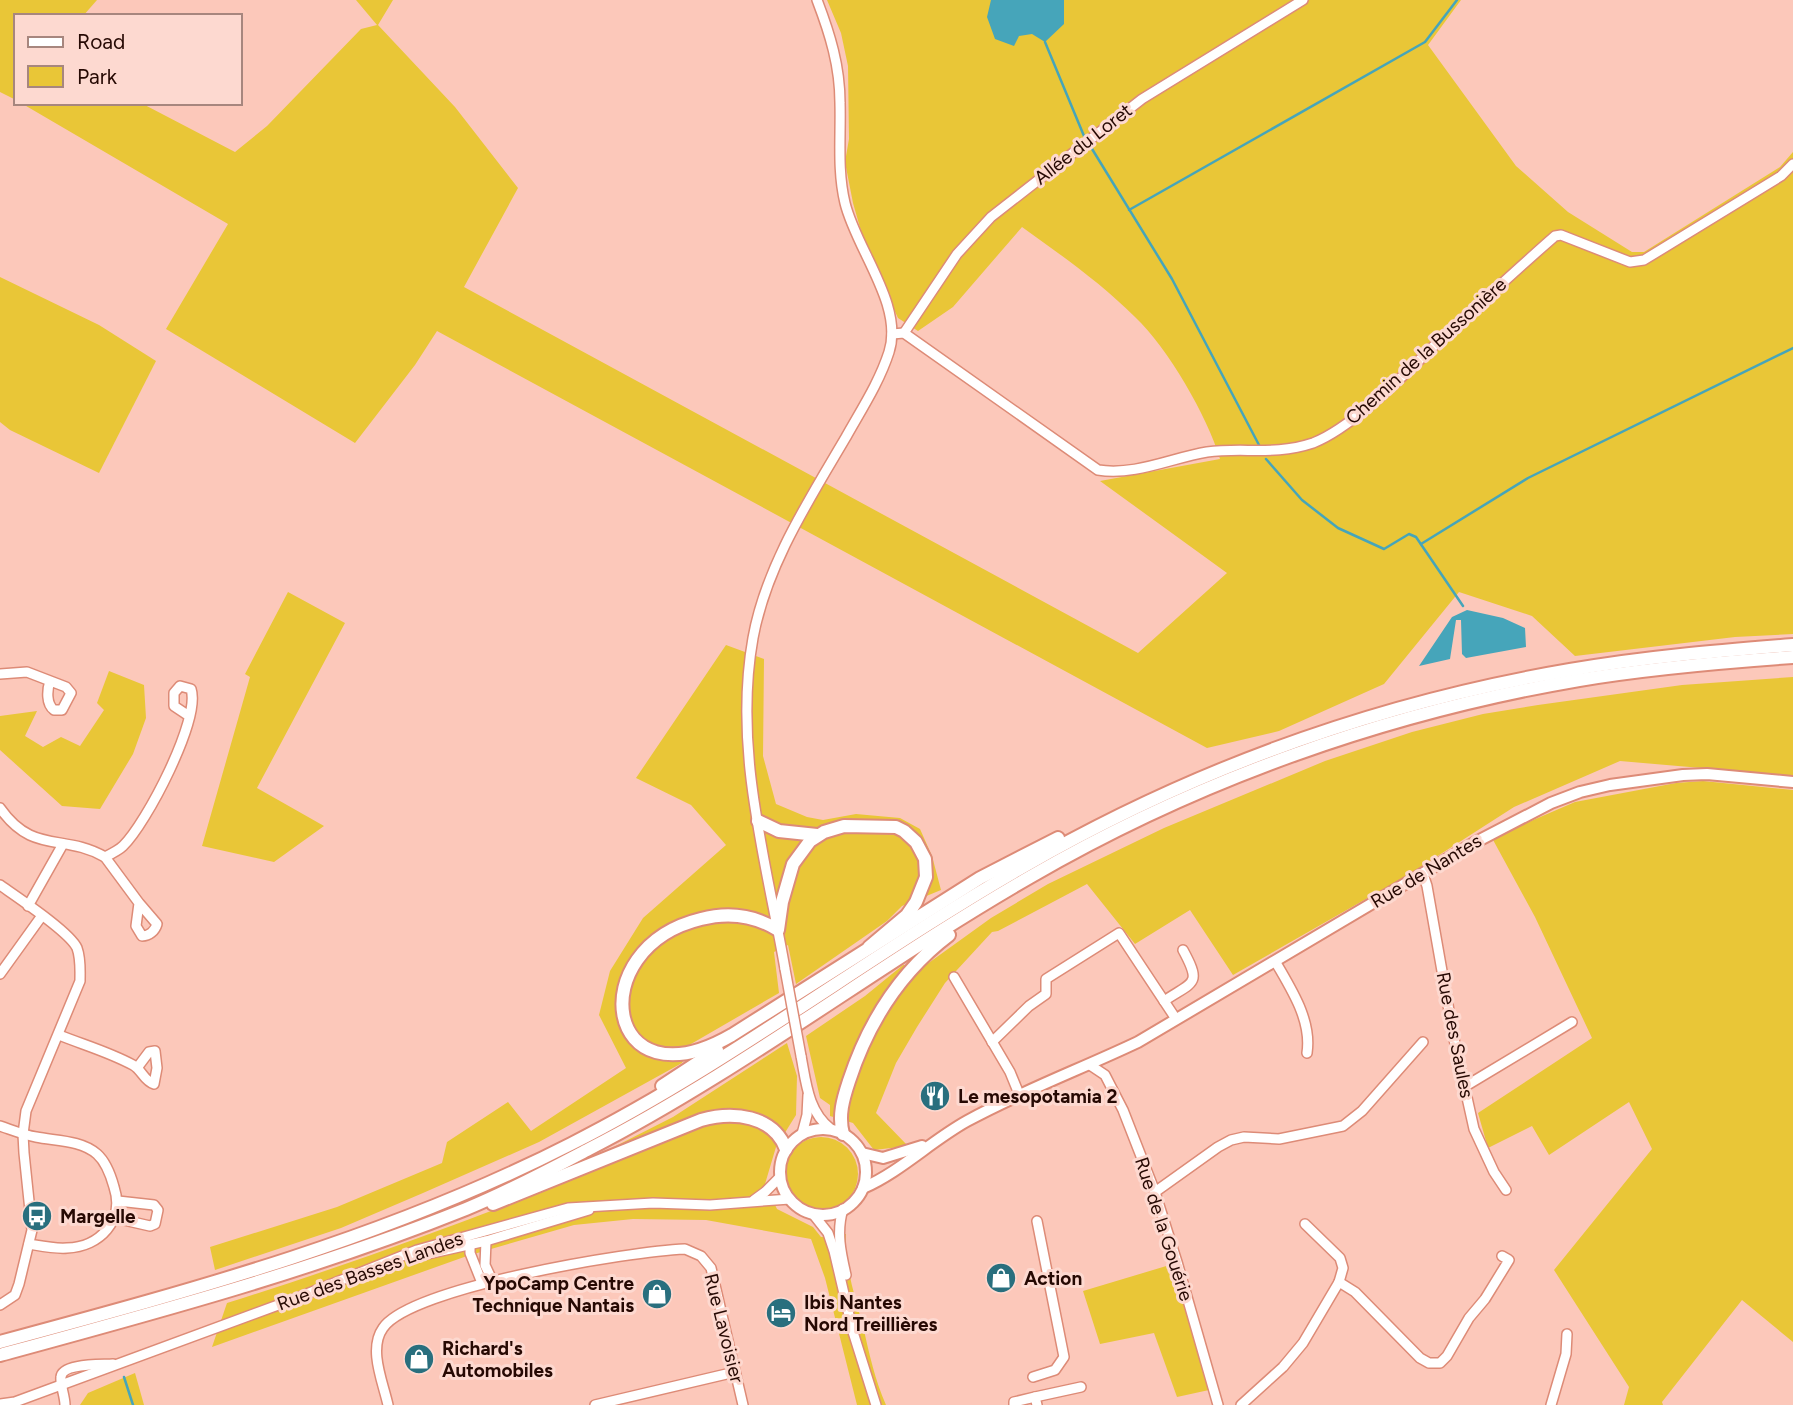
<svg xmlns="http://www.w3.org/2000/svg" width="1793" height="1405" viewBox="0 0 1793 1405" font-family="Figtree,sans-serif">
  <rect width="100%" height="100%" fill="#fcc8ba"/>
  <g fill="#e9c637">
    <polygon points="0,0 97,0 83,16 16,16 16,100 0,92"/>
    <path d="M356 0H393L378 25 455 107 518 188 464 287 1138 653 1227 573 1100 481 1220 459C1207 416 1168 348 1135 317 1101 283 1061 255 1022 227L953 307 918 331 898 318 867 252 853 203 845 162 849 139 848 66 841 33 827 0H1461L1428 45 1516 166 1568 212 1632 252H1644L1780 167 1793 152V634L1735 637 1575 656 1532 616 1459 592 1384 684 1279 731 1207 748 437 331 415 365 355 443 166 329 228 224 21 103H141L235 152 267 126 361 29 377 25Z"/>
    <polygon points="0,277 99,325 156,361 99,473 10,430 0,422"/>
    <polygon points="288,592 345,623 257,788 324,826 274,862 202,846 250,677 245,674"/>
    <polygon points="726,645 764,659 763,756 776,804 807,817 823,820 856,814 900,818 920,829 932,856 941,890 902,906 887,921 796,984 788,945 774,952 779,993 691,1044 682,1063 539,1142 423,1193 341,1228 215,1270 210,1247 337,1207 442,1163 447,1142 508,1102 531,1131 626,1068 599,1015 610,971 643,918 726,845 691,805 636,778"/>
    <polygon points="109,671 144,685 146,718 133,754 100,809 62,806 0,750 0,716 37,711 25,736 43,747 61,737 80,746 104,710 97,703"/>
    <polygon points="1793,677 1793,776 1620,761 1514,807 1408,875 1233,975 1190,910 1135,944 1087,884 998,931 992,932 945,983 917,1027 896,1063 876,1113 908,1146 874,1150 853,1123 830,1116 830,1105 820,1098 806,1036 865,996 903,965 923,967 991,918 1048,884 1164,828 1325,761 1412,732 1483,714 1538,705 1682,685"/>
    <polygon points="1703,781 1793,790 1793,1342 1742,1300 1662,1402 1663,1405 1624,1405 1629,1387 1554,1270 1652,1149 1629,1102 1549,1155 1532,1126 1488,1148 1478,1113 1592,1038 1535,917 1492,838 1575,802 1676,783"/>
    <path d="M787 1043 797 1076 796 1115 776 1147 765 1184 777 1209 813 1227 821 1237 846 1234C844 1264 855 1297 863 1326 869 1353 875 1380 886 1405H857L825 1278 811 1239 706 1220 633 1219 574 1225 467 1256 212 1347 227 1303C355 1263 481 1216 606 1166L610 1149 673 1117Z"/>
    <circle cx="821" cy="1174" r="37"/>
    <polygon points="1173,1264 1209,1390 1177,1397 1154,1333 1100,1344 1083,1291"/>
    <polygon points="135,1373 144,1405 80,1405 88,1393"/>
  </g>
  <g fill="#46a5ba">
    <polygon points="991,0 1064,0 1064,24 1045,42 1032,34 1019,36 1014,46 995,39 987,17"/>
    <polygon points="1467,610 1503,618 1525,628 1526,647 1466,658 1462,654 1461,620 1456,620 1450,659 1419,666 1452,617"/>
  </g>
  <g fill="none" stroke-linecap="round" stroke-linejoin="round">
    <g stroke="#46a5ba" stroke-width="2.5">
      <polyline points="1045,42 1084,136"/>
      <polyline points="1089,144 1172,279 1259,445"/>
      <polyline points="1129,210 1425,42 1457,0"/>
      <polyline points="1266,459 1302,500 1338,528 1384,549 1409,534 1416,537 1463,606"/>
      <polyline points="1421,544 1528,478 1793,348"/>
      <polyline points="124,1377 133,1405"/>
    </g>
    <g stroke="#dd8b77" stroke-width="12">
      <g id="minor">
        <polyline points="904,333 957,254 991,217 1142,99 1303,0"/>
        <path d="M892 334 904 333 1098 470C1135 476 1171 458 1207 452 1244 447 1274 456 1313 443 1352 428 1406 373 1437 343 1476 307 1515 271 1555 236L1561 235 1630 262 1644 260 1781 176 1793 164"/>
        <path d="M0 674 27 672 66 687 71 693 62 710H54C46 704 47 690 50 681"/>
        <path d="M0 808C33 855 63 833 105 857 111 854 119 850 123 846 146 824 201 719 191 689L180 686 174 693V706L189 716"/>
        <path d="M105 857 139 903 136 926 142 936C149 936 155 931 157 924L139 903"/>
        <polyline points="1423,874 1427,886 1454,1039 1474,1129 1494,1172 1506,1190"/>
        <path d="M0 885C17 897 70 932 77 948 81 959 80 970 80 981L26 1111 23 1134 24 1153 32 1230 19 1284 15 1295 0 1305"/>
        <polyline points="28,906 63,844"/>
        <path d="M1275 961C1291 989 1312 1020 1307 1053"/>
        <path d="M785 969C766 860 733 749 753 638 766 566 809 500 846 437 861 410 879 383 889 352 904 305 856 249 845 203 837 170 841 136 840 103 840 66 830 34 817 0"/>
        <polyline points="0,974 41,917"/>
        <polyline points="954,977 1010,1072 1019,1094"/>
        <path d="M1164 1001C1194 981 1202 985 1183 950"/>
        <path d="M59 1035C84 1045 109 1052 133 1065 142 1070 144 1081 154 1084L157 1068 155 1051 149 1052 137 1068"/>
        <polyline points="992,1042 1029,1006 1046,994 1046,979 1119,933 1176,1019"/>
        <path d="M801 1056C806 1082 808 1112 831 1129"/>
        <polyline points="1090,1065 1105,1075 1123,1110 1155,1192 1177,1262 1218,1405"/>
        <polyline points="1464,1087 1572,1022"/>
        <path d="M0 1126C12 1130 24 1135 36 1137 56 1141 81 1140 97 1154 106 1162 111 1176 114 1187 125 1220 100 1247 67 1248 55 1249 41 1246 29 1244"/>
        <polyline points="802,1134 807,1115 808,1095"/>
        <polyline points="1155,1192 1218,1147 1231,1140 1244,1137 1279,1139 1343,1126 1362,1111 1423,1042"/>
        <polyline points="754,1200 765,1192 780,1177"/>
        <path d="M843 1209C836 1232 841 1253 846 1275"/>
        <polyline points="813,1214 828,1233 834,1251 853,1332 876,1405"/>
        <polyline points="115,1218 150,1226 155,1224 158,1210 154,1205 118,1201"/>
        <polyline points="1305,1224 1340,1258 1343,1268 1339,1282"/>
        <polyline points="486,1241 485,1265 492,1280"/>
        <polyline points="470,1244 470,1253 482,1283"/>
        <polyline points="410,1258 486,1241 589,1210"/>
        <polyline points="1033,1377 1055,1370 1064,1357 1037,1221"/>
        <polyline points="1035,1397 1081,1387"/>
        <polyline points="0,1404 15,1402 289,1301 417,1250 568,1208 653,1203 710,1205 790,1199"/>
        <path d="M65 1405C65 1396 60 1385 61 1377 62 1363 102 1365 113 1364"/>
        <path d="M388 1405C383 1382 368 1349 383 1328 411 1287 632 1251 685 1249L701 1256 711 1268 743 1405"/>
        <polyline points="595,1405 735,1372"/>
        <polyline points="1014,1405 1014,1402 1035,1397 1037,1405"/>
        <polyline points="1241,1405 1283,1367 1303,1343 1339,1282 1355,1292 1420,1358 1429,1363 1440,1363 1447,1356 1469,1318 1485,1299 1509,1260 1502,1256"/>
        <polyline points="1551,1405 1566,1354 1567,1334"/>
      </g>
    </g>
    <g stroke="#dd8b77" stroke-width="14">
      <g id="major">
        <circle cx="823" cy="1172" r="43"/>
        <polyline points="862,1153 883,1158 922,1146"/>
        <path d="M863 1188C900 1172 931 1141 967 1121 1022 1091 1081 1069 1138 1042L1474 843 1551 803 1580 792 1610 785 1683 775 1707 774 1793 782"/>
      </g>
    </g>
    <g stroke="#dd8b77" stroke-width="16">
      <g id="highway">
        <polyline points="758,821 779,831 817,835"/>
        <path d="M869 947 907 915 916 902 926 877 925 859 916 842 904 831 896 827 844 826 824 832 810 841 793 864 782 902 778 930C754 915 728 912 701 919 581 948 604 1109 732 1035L980 878 1058 838"/>
        <polyline points="662,1086 717,1050"/>
        <path d="M843 1134C838 1116 843 1099 849 1081 868 1023 900 972 949 935"/>
        <path d="M493 1204 701 1120C733 1111 773 1115 786 1149"/>
        <path d="M0 1342C197 1289 389 1237 571 1144 729 1064 868 956 1021 868 1191 770 1376 703 1570 670 1643 657 1718 651 1793 645"/>
        <path d="M0 1355C158 1312 314 1270 466 1209 508 1192 549 1170 589 1149 743 1070 880 963 1030 877 1199 779 1387 713 1579 680 1650 668 1722 662 1793 657"/>
      </g>
    </g>
    <use href="#minor" stroke="#fff" stroke-width="9"/>
    <use href="#major" stroke="#fff" stroke-width="10"/>
    <use href="#highway" stroke="#fff" stroke-width="12"/>
    <g stroke="#dd8b77" stroke-width="12" stroke-linecap="butt">
      <polyline id="minor-bridge" points="785,969 801,1056"/>
    </g>
    <use href="#minor-bridge" stroke="#fff" stroke-width="9"/>
  </g>
  <defs>
    <g id="restaurant-disc" transform="scale(1.575)"><circle r="9.5" fill="#296f7e" stroke="#fdd9d0"/><path d="M-5-6h1v4h1v-4h1v4h1v-4h1v5L-1.5 .5V6h-2V.5L-5-1ZM5-6V6H3V1.5H1.5Q1.5-4 5-6Z" fill="#fff"/></g>
    <g id="bus-disc" transform="scale(1.575)"><circle r="9.5" fill="#296f7e" stroke="#fdd9d0"/><path d="M-5-6H5V4H4V6H2V4H-2V6H-4V4H-5ZM-3.5-4V0h7V-4ZM-3.5 1.2v1.5H-2V1.2ZM2 1.2v1.5H3.5V1.2Z" fill="#fff"/></g>
    <g id="shop-disc" transform="scale(1.575)"><circle r="9.5" fill="#296f7e" stroke="#fdd9d0"/><path d="M-5-2.5h2.3a2.7 3.5 0 0 1 5.4 0H5L5.5 6h-11ZM-1.5-2.5h3a1.5 2.3 0 0 0-3 0Z" fill="#fff"/></g>
    <g id="hotel-disc" transform="scale(1.575)"><circle r="9.5" fill="#296f7e" stroke="#fdd9d0"/><path d="M-6-4.5h1.5V1H6V5H4.5V3h-9V5H-6ZM-4 0a1.8 1.8 0 1 1 3.6 0ZM.5 0V-2.5h3Q6-2.5 6 0Z" fill="#fff"/></g>
  </defs>
  <g fill-rule="evenodd">
    <use href="#restaurant-disc" x="935" y="1096"/>
    <use href="#bus-disc" x="37" y="1216"/>
    <use href="#shop-disc" x="1001" y="1278"/>
    <use href="#shop-disc" x="657" y="1294"/>
    <use href="#hotel-disc" x="781" y="1313"/>
    <use href="#shop-disc" x="419" y="1359"/>
  </g>
  <g text-anchor="middle" dominant-baseline="central" stroke-width="6" stroke-linejoin="round" paint-order="stroke">
    <g font-size="19" fill="#260903" stroke="#fdd9d0">
      <text transform="translate(1083 144) rotate(-38)">Allée du Loret</text>
      <text transform="translate(1426 351) rotate(-42)">Chemin de la Bussonière</text>
      <text transform="translate(1426 871) rotate(-31)">Rue de Nantes</text>
      <text transform="translate(1455 1035) rotate(79)">Rue des Saules</text>
      <text transform="translate(1164 1229) rotate(72)">Rue de la Gouérie</text>
      <text transform="translate(370 1271) rotate(-20)">Rue des Basses Landes</text>
      <text transform="translate(724 1328) rotate(76)">Rue Lavoisier</text>
    </g>
    <g font-size="19" font-weight="bold" fill="#260903" stroke="#fdd9d0" text-anchor="start">
      <text x="958" y="1096">Le mesopotamia 2</text>
      <text x="60" y="1216">Margelle</text>
      <text x="1024" y="1278">Action</text>
      <text x="634" y="1283" text-anchor="end">YpoCamp Centre<tspan x="634" dy="22">Technique Nantais</tspan></text>
      <text x="804" y="1302">Ibis Nantes<tspan x="804" dy="22">Nord Treillières</tspan></text>
      <text x="442" y="1348">Richard's<tspan x="442" dy="22">Automobiles</tspan></text>
    </g>
  </g>
  <rect x="14" y="14" width="228" height="91" fill="#fdd9d0" stroke="#a7867e" stroke-width="2"/>
  <rect x="28" y="37" width="35" height="10" fill="#ffffff" stroke="#a7867e" stroke-width="2"/>
  <text x="77" y="49" font-size="21" fill="#260903">Road</text>
  <rect x="28" y="66" width="35" height="21" fill="#e9c637" stroke="#a7867e" stroke-width="2"/>
  <text x="77" y="84" font-size="21" fill="#260903">Park</text>
</svg>
